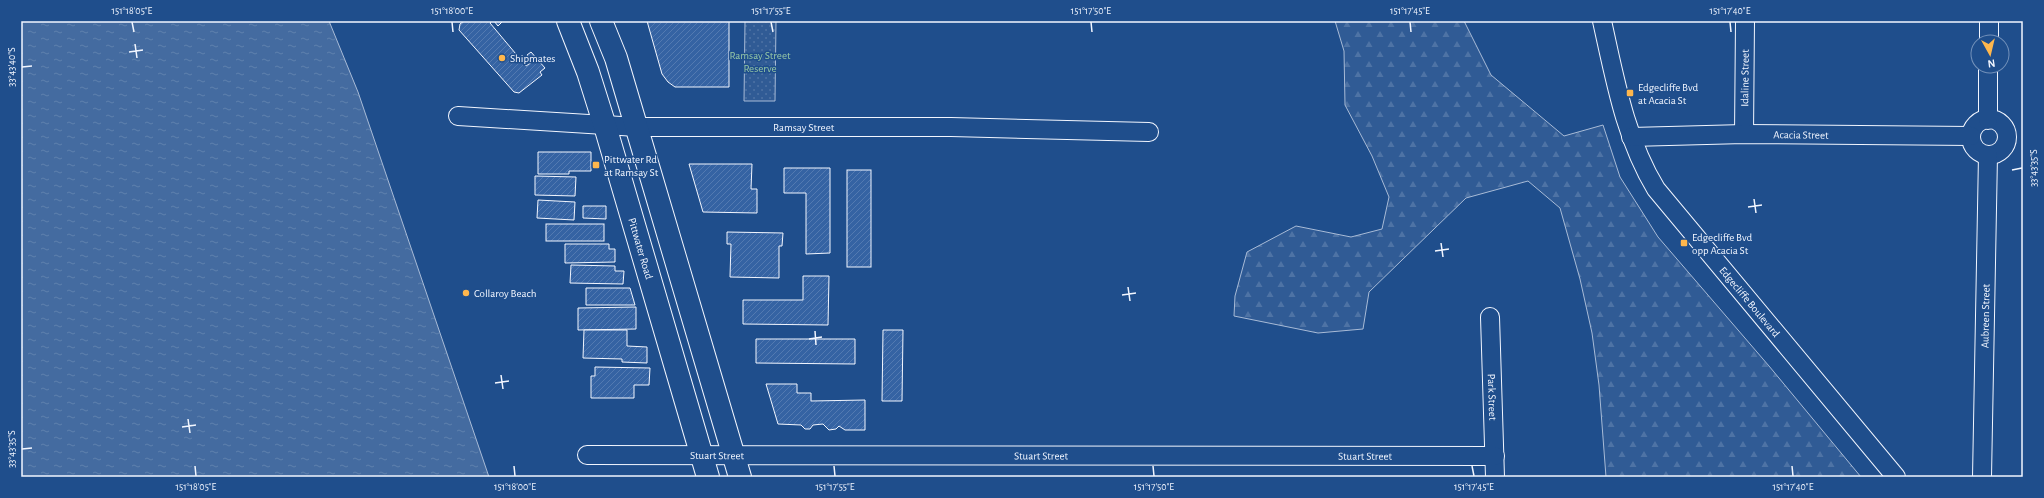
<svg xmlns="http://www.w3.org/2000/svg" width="2044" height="498" viewBox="0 0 2044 498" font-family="'Alegreya Sans',sans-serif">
  <defs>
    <pattern id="forest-firs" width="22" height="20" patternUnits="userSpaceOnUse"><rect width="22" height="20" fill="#305b95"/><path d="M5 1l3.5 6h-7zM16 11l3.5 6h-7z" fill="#4e73a5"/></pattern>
    <pattern id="park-dots" width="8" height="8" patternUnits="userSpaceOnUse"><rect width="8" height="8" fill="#305b95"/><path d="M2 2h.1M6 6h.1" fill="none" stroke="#4e73a5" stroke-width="1.8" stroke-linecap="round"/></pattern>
    <pattern id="water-ripples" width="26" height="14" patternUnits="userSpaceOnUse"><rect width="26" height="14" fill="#446ba0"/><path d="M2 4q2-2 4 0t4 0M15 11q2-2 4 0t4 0" fill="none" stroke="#5f81ae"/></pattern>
    <pattern id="building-hatch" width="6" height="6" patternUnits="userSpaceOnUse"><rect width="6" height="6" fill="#3563a3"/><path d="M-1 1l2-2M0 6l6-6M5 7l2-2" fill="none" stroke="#537ab1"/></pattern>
  </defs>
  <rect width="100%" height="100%" fill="#1f4e8c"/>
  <polygon fill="url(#forest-firs)" stroke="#a8bbd7" points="1335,21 1464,21 1491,75 1564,136 1603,125 1620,177 1658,237 1769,366 1861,477 1606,477 1599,385 1592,333 1580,279 1560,208 1528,181 1466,198 1369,292 1363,329 1318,333 1234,316 1235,296 1247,252 1296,226 1351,237 1382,229 1389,197 1372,156 1345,105 1344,51"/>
  <polygon fill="url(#park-dots)" stroke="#a8bbd7" points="745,21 776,21 775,101 744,101"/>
  <polygon fill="url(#water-ripples)" stroke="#a8bbd7" points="21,21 329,21 358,92 489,477 21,477"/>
  <g fill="url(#building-hatch)" stroke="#f2f6ff">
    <polygon points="464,21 492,21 490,23 526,66 532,62 527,55 531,52 545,68 540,72 542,75 519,93 514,92 459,30 460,24"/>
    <polygon points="494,21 503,21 498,26"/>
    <polygon points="647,21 729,21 729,87 675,87 668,82 662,74"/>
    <polygon points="538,152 591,152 591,171 569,171 569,174 538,174"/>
    <polygon points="689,164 752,164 751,189 757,189 757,213 703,212"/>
    <polygon points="784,168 830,168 830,253 806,254 806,193 784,193"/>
    <rect x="847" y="170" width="24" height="97"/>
    <polygon points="535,176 576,177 575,196 535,195"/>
    <polygon points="538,200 575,202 574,220 537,218"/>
    <polygon points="583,206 606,206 606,219 583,218"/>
    <rect x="546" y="224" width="58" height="17"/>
    <polygon points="727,232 783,233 782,246 779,246 779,278 730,277 731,244 727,244"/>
    <polygon points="565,244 609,244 609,249 615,249 615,262 565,263"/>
    <polygon points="571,265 615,266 615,271 624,271 623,284 570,283"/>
    <polygon points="803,276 829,276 828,325 743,324 743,300 803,300"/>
    <polygon points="586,288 630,288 635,305 586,305"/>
    <polygon points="636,307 636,329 578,330 578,308"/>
    <polygon points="584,330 627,330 627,346 647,347 647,363 622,362 622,359 583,358"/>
    <polygon points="883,330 903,330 902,401 882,401"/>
    <polygon points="756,339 855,339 855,364 756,363"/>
    <polygon points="595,367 650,368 649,385 634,385 634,398 591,398 591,376 595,376"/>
    <polygon points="766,384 797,384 797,393 811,393 811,401 865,400 865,430 845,430 839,426 836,429 829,430 823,424 813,425 810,429 805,429 801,425 778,424"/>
  </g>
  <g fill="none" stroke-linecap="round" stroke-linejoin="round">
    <g stroke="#f2f6ff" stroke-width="20">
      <g id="minor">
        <path id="s1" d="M1602 21C1615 79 1625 138 1656 189L1896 477"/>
        <polyline points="1989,42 1989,21"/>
        <path id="s2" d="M458 116 637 127H951L1149 132"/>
        <circle cx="1989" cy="137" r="18"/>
        <polyline points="1988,120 1988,66"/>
        <path id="s3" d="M1744 134 1745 21"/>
        <path id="s4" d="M1631 137 1744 134 1971 136"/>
        <path id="s5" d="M1490 317 1495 477"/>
        <path id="s6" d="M587 455 1495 456"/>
        <path id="s7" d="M1982 477 1988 155"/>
      </g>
    </g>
    <g stroke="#f2f6ff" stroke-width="24">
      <g id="highway">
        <path id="s8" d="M568 21 588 72 605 126 708 477"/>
        <polyline points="601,21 616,58 740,477"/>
      </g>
    </g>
    <use href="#minor" stroke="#1f4e8c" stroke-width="18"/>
    <use href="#highway" stroke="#1f4e8c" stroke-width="22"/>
  </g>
  <path fill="none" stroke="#f2f6ff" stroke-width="1.5" d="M132 22 134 32M452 22 453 32M771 22 773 32M1091 22 1092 32M1410 22 1411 32M1730 22 1731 32M135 44 137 58M129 52 143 50M22 67 32 66M2012 170 2022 168M1754 199 1756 213M1748 207 1762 205M1441 243 1443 257M1435 251 1449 249M1128 287 1130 301M1122 295 1136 293M815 331 816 345M809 339 822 337M501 375 503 389M495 383 509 381M188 419 190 433M182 427 196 425M22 449 32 448M195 466 196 476M514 466 515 476M834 466 835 476M1153 466 1154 476M1472 466 1474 476M1792 466 1793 476"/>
  <g fill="#ffb74d" stroke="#1f4e8c" stroke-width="1.5">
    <circle cx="502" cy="58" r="4"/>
    <rect x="1626" y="89" width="8" height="8" rx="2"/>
    <rect x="592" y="161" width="8" height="8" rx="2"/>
    <rect x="1680" y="239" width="8" height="8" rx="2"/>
    <circle cx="466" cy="293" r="4"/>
  </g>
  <g text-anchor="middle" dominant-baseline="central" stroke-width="3" stroke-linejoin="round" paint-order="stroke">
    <g font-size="11" fill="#97c8a6" stroke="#1f4e8c">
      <text x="760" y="55">Ramsay Street<tspan x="760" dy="13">Reserve</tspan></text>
    </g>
    <g font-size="11" fill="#f2f6ff" stroke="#1f4e8c" text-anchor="start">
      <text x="510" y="58">Shipmates</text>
      <text x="1638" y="87">Edgecliffe Bvd<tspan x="1638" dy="13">at Acacia St</tspan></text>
      <text x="604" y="159">Pittwater Rd<tspan x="604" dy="13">at Ramsay St</tspan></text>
      <text x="1692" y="237">Edgecliffe Bvd<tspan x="1692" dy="13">opp Acacia St</tspan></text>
      <text x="474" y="293">Collaroy Beach</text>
    </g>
    <g font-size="11" fill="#f2f6ff" stroke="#1f4e8c">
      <text stroke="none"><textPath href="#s3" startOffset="56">Idaline Street</textPath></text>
      <text stroke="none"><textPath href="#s2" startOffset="346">Ramsay Street</textPath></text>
      <text stroke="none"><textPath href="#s4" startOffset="170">Acacia Street</textPath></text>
      <text stroke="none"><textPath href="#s8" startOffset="239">Pittwater Road</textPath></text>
      <text stroke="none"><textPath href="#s1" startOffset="324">Edgecliffe Boulevard</textPath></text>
      <text stroke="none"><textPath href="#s7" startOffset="161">Aubreen Street</textPath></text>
      <text stroke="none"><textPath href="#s5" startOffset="80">Park Street</textPath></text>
      <text stroke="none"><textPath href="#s6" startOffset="130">Stuart Street</textPath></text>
      <text stroke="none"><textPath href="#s6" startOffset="454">Stuart Street</textPath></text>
      <text stroke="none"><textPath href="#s6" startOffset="778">Stuart Street</textPath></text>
    </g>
  </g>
  <rect width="2044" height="498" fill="none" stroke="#1f4e8c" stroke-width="44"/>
  <g transform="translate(1990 54) rotate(172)"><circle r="19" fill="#1f4e8c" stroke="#7391ba"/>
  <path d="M0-3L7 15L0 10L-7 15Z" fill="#ffb74d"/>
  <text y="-6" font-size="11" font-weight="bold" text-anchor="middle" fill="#f2f6ff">N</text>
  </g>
  <rect x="22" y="22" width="2000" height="454" fill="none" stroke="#f2f6ff" stroke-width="1.5"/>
  <g font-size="10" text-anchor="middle" fill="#f2f6ff">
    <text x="132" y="14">151°18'05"E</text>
    <text x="452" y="14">151°18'00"E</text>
    <text x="771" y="14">151°17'55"E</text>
    <text x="1091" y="14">151°17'50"E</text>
    <text x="1410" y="14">151°17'45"E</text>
    <text x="1730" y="14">151°17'40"E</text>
    <text transform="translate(11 67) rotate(-90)" y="4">33°43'40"S</text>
    <text transform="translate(2033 168) rotate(-90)" y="4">33°43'35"S</text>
    <text transform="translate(11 449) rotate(-90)" y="4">33°43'35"S</text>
    <text x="196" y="490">151°18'05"E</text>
    <text x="515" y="490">151°18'00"E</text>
    <text x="835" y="490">151°17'55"E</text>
    <text x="1154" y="490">151°17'50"E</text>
    <text x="1474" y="490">151°17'45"E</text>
    <text x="1793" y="490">151°17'40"E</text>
  </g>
</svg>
